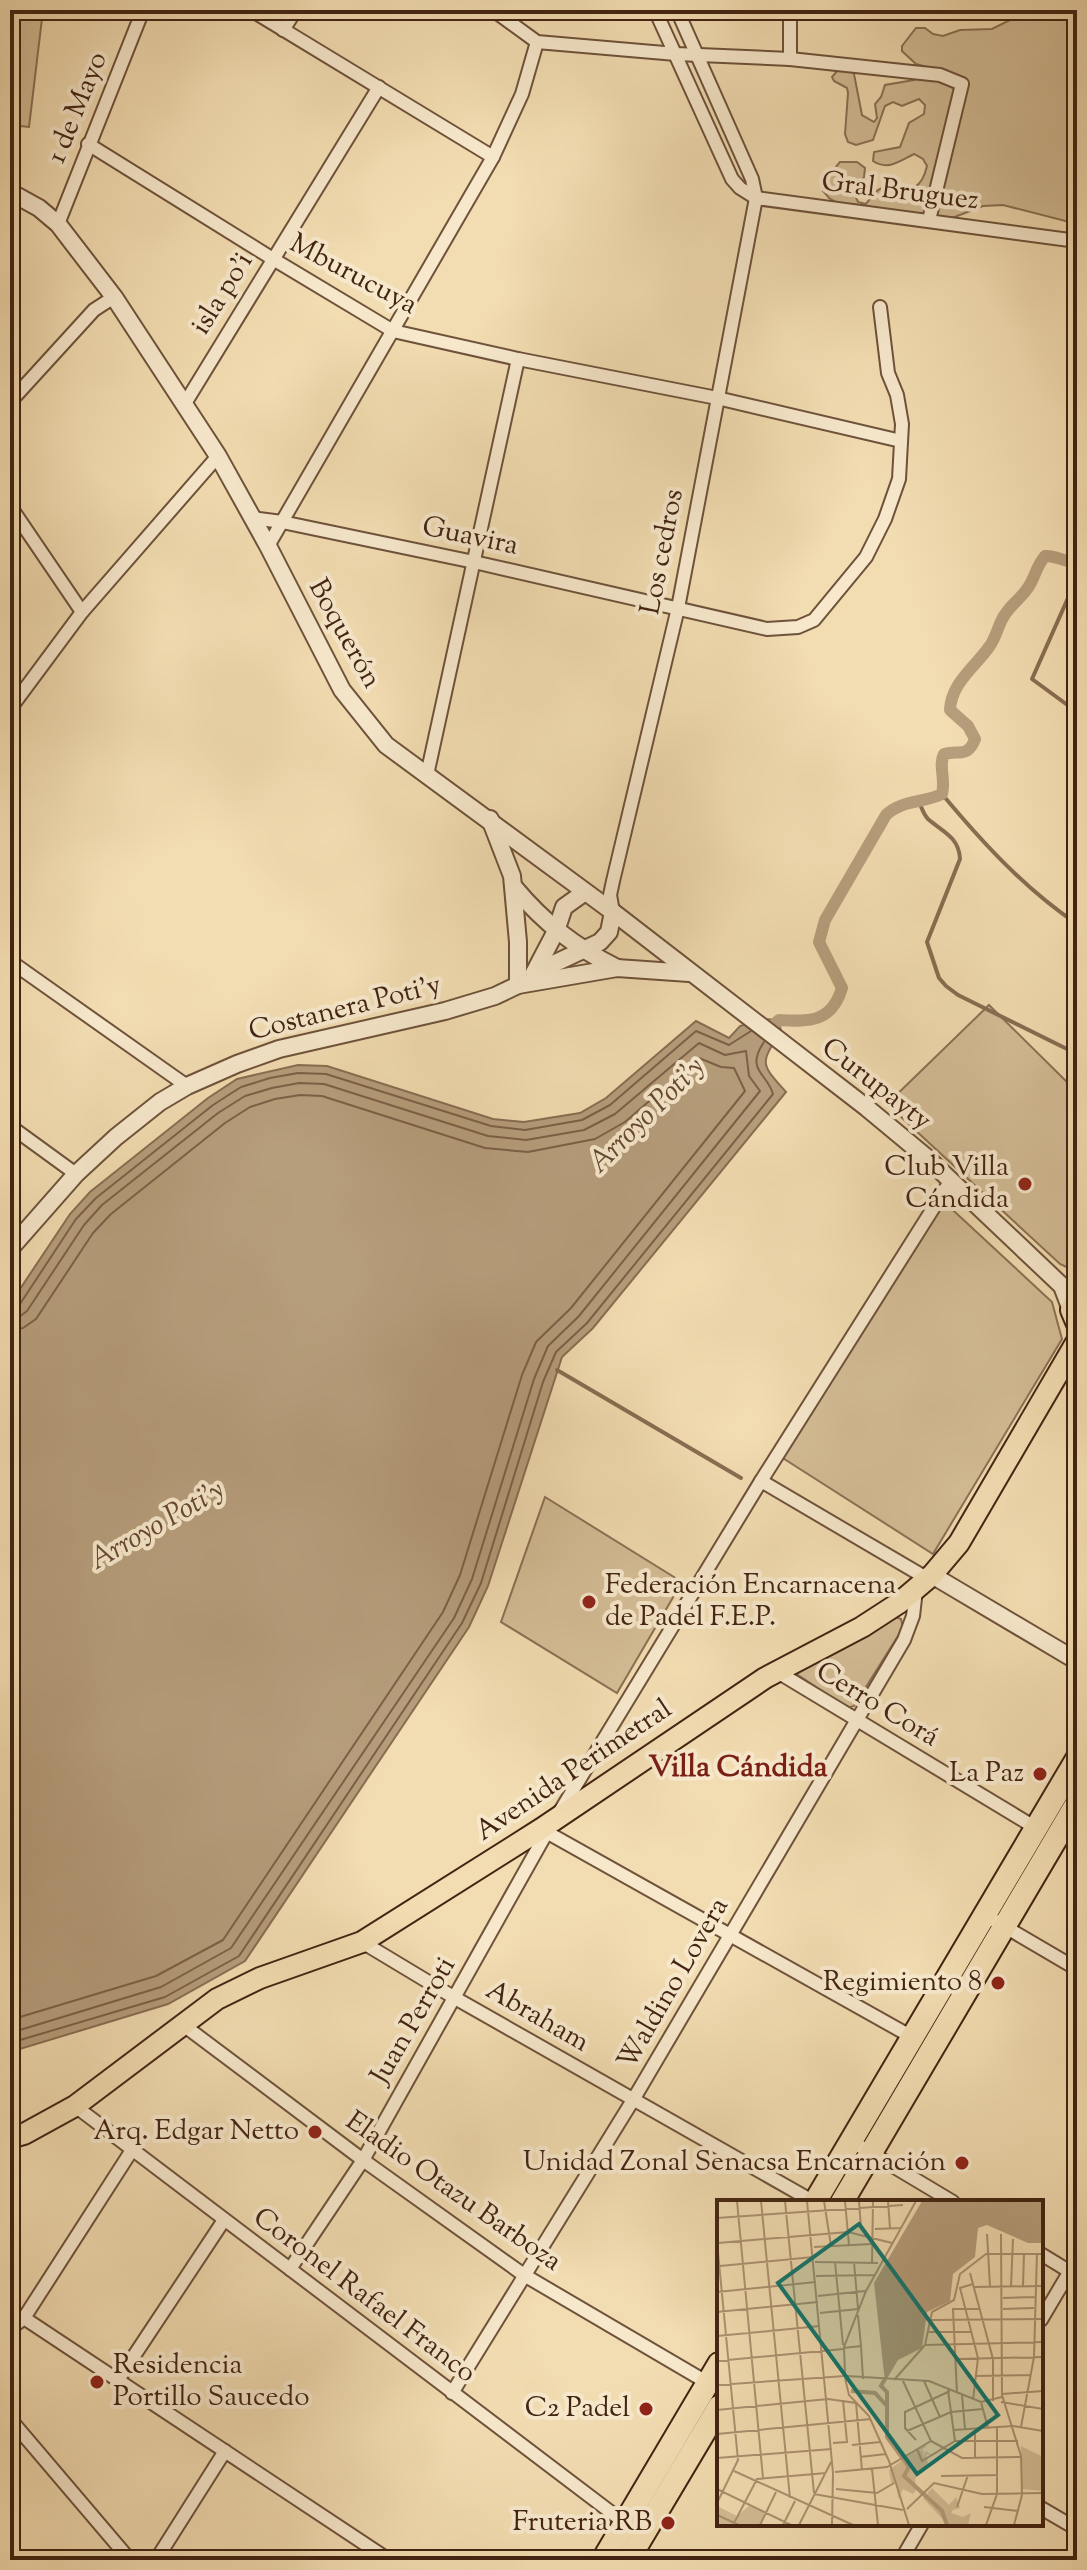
<svg xmlns="http://www.w3.org/2000/svg" width="1087" height="2570" viewBox="0 0 1087 2570" font-family="'Sorts Mill Goudy',serif">
  <rect width="100%" height="100%" fill="#f2dcb1"/>
  <filter id="stains"><feTurbulence type="fractalNoise" baseFrequency=".0025" numOctaves="4"/><feColorMatrix values="0 0 0 0 .2 0 0 0 0 .09 0 0 0 0 .02 0 0 0 .5 -.17"/></filter>
  <radialGradient id="worn" r=".72"><stop offset=".6" stop-color="#630" stop-opacity="0"/><stop offset="1" stop-color="#630" stop-opacity=".3"/></radialGradient>
  <g fill="#d4bd96" stroke="#8b7054" stroke-width="2">
    <polygon points="10,10 43,10 29,127 10,125"/>
    <path d="M1056 10H1077V224L1003 205 983 206 947 220 844 207 829 198 823 191V182L840 162H857L865 168 864 177 854 193 858 202 866 204C870 199 875 191 880 189 895 180 918 205 927 166L923 159 914 154C900 161 888 171 873 161L874 152 900 147 909 123 924 114 925 105 919 99 902 106 893 102 885 106 873 140 856 145 848 142 845 134 848 93 847 88 834 81 832 77 838 70H851L854 74 862 115 874 122 877 118 875 104 881 97 885 85 914 80 932 72 931 68 916 64 902 51V46L916 28H925L933 34 943 36 960 30 992 29 1016 17Z"/>
    <polygon points="989,1005 1077,1092 1077,1272 1060,1264 887,1104"/>
    <polygon points="942,1200 1052,1302 1062,1339 933,1554 778,1455"/>
    <polygon points="545,1497 682,1582 617,1693 501,1622"/>
    <polygon points="893,1616 901,1619 903,1628 854,1706 847,1708 843,1705 795,1673"/>
  </g>
  <path fill="#b69d7b" stroke="#886d51" stroke-width="2" d="M762 1019 779 1020 781 1032C759 1064 761 1064 786 1092L593 1328 562 1357 488 1586 469 1627 245 1961 168 2004 10 2052V1304L70 1214 90 1192 208 1098 237 1079 298 1065 327 1066 493 1119 524 1122 580 1113 606 1098 696 1021 729 1038 740 1026Z"/>
  <g fill="none" stroke-linecap="round" stroke-linejoin="round">
    <g stroke="#7c6046" stroke-width="2">
      <polyline points="10,1308 20,1304 76,1219 96,1198 213,1105 241,1087 270,1078 298,1073 326,1074 491,1126 525,1130 582,1120 610,1105 696,1031 729,1045 751,1031"/>
      <polyline points="10,1318 19,1317 27,1311 84,1225 102,1205 218,1113 245,1096 272,1088 299,1083 324,1084 488,1136 526,1140 584,1130 615,1114 699,1043 725,1055 746,1051 749,1076 760,1091 579,1316 548,1346 534,1379 472,1579 454,1618 231,1948 161,1987 10,2033"/>
      <polyline points="10,1330 23,1328 36,1319 93,1233 111,1214 225,1123 250,1107 275,1099 300,1095 322,1096 485,1148 528,1152 595,1139 625,1122 699,1058 721,1067 734,1068 745,1091 571,1308 536,1342 522,1375 460,1575 443,1612 223,1940 156,1976 10,2020"/>
      <path d="M10 2043 165 1997 239 1956 462 1623 481 1583 543 1382 556 1352 587 1323 773 1094C767 1073 745 1070 764 1042"/>
    </g>
    <g stroke="#886d51" stroke-width="4">
      <polyline points="1077,565 1072,589 1032,679 1077,712"/>
      <path d="M942 794C982 842 1025 889 1077 924"/>
      <path d="M919 802C922 808 923 814 928 819 943 832 959 837 960 859L927 942 939 978 946 986 958 995 1067 1049 1077 1058"/>
      <polyline points="1068,920 1077,936"/>
      <polyline points="557,1370 741,1478"/>
    </g>
    <path stroke="#b69d7b" stroke-width="12" d="M767 1031 779 1020C810 1022 832 1022 842 988L819 942 825 920 886 815C901 800 924 803 942 794 946 779 938 766 944 754 959 750 968 758 975 739L968 726 950 710C951 683 975 667 989 647 997 637 998 623 1006 613 1012 604 1021 598 1027 589 1035 579 1035 568 1045 556 1056 555 1065 563 1077 562"/>
    <g stroke="#6e523a" stroke-width="16">
      <g id="minor">
        <polyline points="251,10 493,157"/>
        <polyline points="493,10 537,42 676,54 790,59 940,75 962,84 929,220"/>
        <polyline points="655,10 732,179 740,188 756,198 1077,241"/>
        <polyline points="790,10 790,59"/>
        <polyline points="283,30 296,10"/>
        <polyline points="88,144 273,259 393,331 518,359 717,398 901,441"/>
        <polyline points="58,224 143,10"/>
        <polyline points="10,402 94,310 114,297"/>
        <polyline points="184,405 379,87"/>
        <polyline points="10,506 82,612"/>
        <polyline points="252,518 282,522 474,562 767,629 798,627 814,620 866,557 885,519 899,479 902,424 897,395 888,373 880,307"/>
        <polyline points="268,546 493,157 522,94 537,42"/>
        <polyline points="10,709 82,612 218,456"/>
        <polyline points="427,775 518,359"/>
        <polyline points="613,912 610,895 613,881 678,608 756,198 752,179 677,10"/>
        <polyline points="10,961 187,1086"/>
        <polyline points="10,1126 76,1174"/>
        <polyline points="761,1481 951,1180"/>
        <polyline points="776,1671 1036,1828"/>
        <polyline points="559,1813 761,1481 928,1579"/>
        <polyline points="541,1829 912,2037"/>
        <polyline points="985,1915 1077,1969"/>
        <polyline points="362,1942 455,1998 814,2202"/>
        <polyline points="182,2024 363,2160 524,2275 708,2383"/>
        <polyline points="75,2106 625,2523"/>
        <polyline points="851,2141 953,2202"/>
        <polyline points="1041,2254 1077,2276"/>
        <polyline points="290,2269 363,2160 547,1832"/>
        <polyline points="24,2318 389,2560"/>
        <polyline points="1041,2320 1077,2259"/>
        <polyline points="10,2329 24,2318 132,2150"/>
        <polyline points="118,2380 224,2220"/>
        <polyline points="452,2393 633,2100 904,1640 913,1616 916,1590"/>
        <polyline points="10,2419 130,2560"/>
        <polyline points="1041,2508 1077,2529"/>
        <polyline points="156,2560 225,2451"/>
        <polyline points="901,2560 922,2524"/>
      </g>
    </g>
    <g stroke="#6e523a" stroke-width="20">
      <g id="tertiary">
        <polyline points="10,192 39,208 58,224 114,297 218,456 268,546 342,690 386,745 613,912 867,1108 926,1157 1062,1286 1071,1310"/>
        <polyline points="490,819 512,876 518,942 518,985"/>
        <path d="M514 887C544 923 575 947 617 968"/>
        <polyline points="534,973 600,942 609,932 613,912"/>
        <polyline points="534,973 556,931 564,907 585,892"/>
        <polyline points="10,1249 76,1174 116,1137 160,1102 187,1086 237,1064 279,1049 445,1011 495,996 518,985 617,968 689,973"/>
        <polyline points="932,1575 1077,1661"/>
      </g>
    </g>
    <g stroke="#422412" stroke-width="24">
      <g id="primary">
        <polyline points="1077,1297 1071,1310 1077,1324"/>
        <polyline points="10,2138 24,2134 75,2106 217,1999 260,1978 362,1942 541,1829 765,1678 862,1627 899,1603 932,1575 959,1543 1077,1341"/>
      </g>
    </g>
    <g stroke="#422412" stroke-width="26">
      <g id="trunk">
        <polyline points="815,2202 1077,1759"/>
        <polyline points="842,2202 1077,1803"/>
        <polyline points="603,2560 719,2364"/>
        <polyline points="628,2560 719,2407"/>
      </g>
    </g>
    <use href="#minor" stroke="#f7e8cc" stroke-width="12"/>
    <use href="#tertiary" stroke="#f7e8cc" stroke-width="16"/>
    <use href="#primary" stroke="#f2dcb1" stroke-width="20"/>
    <use href="#trunk" stroke="#f2dcb1" stroke-width="22"/>
  </g>
  <g fill="#8f2418" stroke="#f7e8cc" stroke-width="3">
    <circle cx="1025" cy="1184" r="8"/>
    <circle cx="589" cy="1602" r="8"/>
    <circle cx="1040" cy="1774" r="8"/>
    <circle cx="998" cy="1983" r="8"/>
    <circle cx="315" cy="2132" r="8"/>
    <circle cx="962" cy="2163" r="8"/>
    <circle cx="97" cy="2382" r="8"/>
    <circle cx="646" cy="2409" r="8"/>
    <circle cx="668" cy="2523" r="8"/>
  </g>
  <g text-anchor="middle" dominant-baseline="central" stroke-width="8" stroke-linejoin="round" paint-order="stroke">
    <g font-size="28" fill="#422412" stroke="#f7e8cc">
      <text transform="translate(78 108) rotate(-68)">1 de Mayo</text>
      <text transform="translate(900 192) rotate(7)">Gral Bruguez</text>
      <text transform="translate(353 275) rotate(28)">Mburucuya</text>
      <text transform="translate(223 294) rotate(-58)">isla po'i</text>
      <text transform="translate(470 537) rotate(12)">Guavira</text>
      <text transform="translate(663 552) rotate(-79)">Los cedros</text>
      <text transform="translate(344 634) rotate(61)">Boquerón</text>
      <text transform="translate(345 1009) rotate(-14)">Costanera Poti'y</text>
      <text transform="translate(876 1085) rotate(38)">Curupayty</text>
      <text transform="translate(877 1705) rotate(31)">Cerro Corá</text>
      <text transform="translate(574 1771) rotate(-34)">Avenida Perimetral</text>
      <text transform="translate(674 1984) rotate(-60)">Waldino Lovera</text>
      <text transform="translate(537 2017) rotate(30)">Abraham</text>
      <text transform="translate(414 2021) rotate(-60)">Juan Perroti</text>
      <text transform="translate(453 2192) rotate(35)">Eladio Otazu Barboza</text>
      <text transform="translate(364 2296) rotate(37)">Coronel Rafael Franco</text>
    </g>
    <g font-size="28" fill="#422412" stroke="#f7e8cc" text-anchor="end">
      <text x="1009" y="1168">Club Villa<tspan x="1009" dy="32">Cándida</tspan></text>
      <text x="605" y="1586" text-anchor="start">Federación Encarnacena<tspan x="605" dy="32">de Padel F.E.P.</tspan></text>
      <text x="1024" y="1774">La Paz</text>
      <text x="982" y="1983">Regimiento 8</text>
      <text x="299" y="2132">Arq. Edgar Netto</text>
      <text x="946" y="2163">Unidad Zonal Senacsa Encarnación</text>
      <text x="113" y="2366" text-anchor="start">Residencia<tspan x="113" dy="32">Portillo Saucedo</tspan></text>
      <text x="630" y="2409">C2 Padel</text>
      <text x="652" y="2523">Fruteria RB</text>
    </g>
    <g font-size="30" font-style="italic" fill="#654832" stroke="#f7e8cc">
      <text transform="translate(647 1116) rotate(-45)">Arroyo Poti'y</text>
      <text transform="translate(157 1526) rotate(-30)">Arroyo Poti'y</text>
    </g>
    <g font-size="30" font-weight="bold" fill="#7a1f14" stroke="#f7e8cc">
      <text x="738" y="1768">Villa Cándida</text>
    </g>
  </g>
  <g transform="translate(717 2200)">
    <rect width="326" height="326" fill="#f2dcb1"/>
    <path d="M205 246H210L203 251 207 250 206 257 209 251 215 255 209 254 211 263 198 279 199 290 196 294 186 289 181 299 180 285 174 282 172 270ZM304 246 326 257V291L305 289ZM215 288 232 305 239 297 243 308 236 310 234 313 246 317 254 313 251 325H231L206 298ZM33 305 49 313 43 325H0V306L20 316Z" fill="#d4bd96"/>
    <path d="M205 1H326V43H311L270 25 261 28 258 57 236 74 233 101 210 112 205 148 181 160 168 182 157 83Z" fill="#b69d7b"/>
    <path fill="none" stroke="#b69d7b" stroke-width="4" d="M168 179 164 186 170 192V237L192 267 187 276 225 311 230 325M134 191 158 193 169 205"/>
    <path fill="none" stroke="#ac9271" stroke-width="2" d="M20 1 46 278M44 1 73 298M68 1 97 293M90 1 116 273 115 325M107 1 114 46M128 1 132 45M142 1 144 28M171 1 173 28M0 18 186 5M158 29 185 28M270 34 273 86M284 34 285 195 304 256 305 295 297 325M0 42 21 260 0 303M1 43 131 32 175 43M97 47 154 44M98 62 161 63M118 62 126 145M137 62 141 108M155 63 156 1M3 66 96 57M253 73 276 159V201M99 76 158 75M256 84 243 88 261 158 256 200M294 86 296 39M306 86 307 53M257 87 326 86M0 92 99 82M101 96 148 91M286 98 318 97M286 109 317 108M0 112 101 102M103 113 141 109M213 120 326 119M212 132H254M0 136 103 126M208 145 326 142M144 146 146 179M126 148 144 146 141 115M242 159 326 157M0 161 126 149M128 175 127 147 149 91 199 1M130 176 212 181 264 202 285 197M259 176 313 175M128 178 132 195 152 216 172 261 192 325M177 180 208 145 215 112 237 100 243 74 269 54H326M186 181 214 241M207 181 223 217M0 185 128 176M231 190 238 241M240 193 236 109H262M285 194 326 191M245 195 248 229M264 202 271 228M284 202 326 209M0 210 111 199 139 203 145 270M304 227 317 157 320 53M258 228V258M236 230 296 226 326 231M190 231 234 212 266 209M0 234 154 219M199 240 188 228V212L233 191M214 241 245 258 304 257M116 243 130 242 126 200M135 245 163 242M200 249 205 261 238 241H301M143 257 169 254M0 258 115 249M155 269 161 325M17 271 136 325M118 272 170 267 214 241M224 276 281 275M0 289 74 325M119 289 160 293 177 283M97 294 186 310M240 307 251 275M267 307 301 311M190 309 217 283 265 294 326 293M0 315 22 325M16 325 40 279 109 273M43 325 59 292M66 325 78 301M82 325 114 262M269 325 280 294V227"/>
    <path fill="#0f766e" fill-opacity="0.15" stroke="#0f766e" stroke-width="4" d="M142 24 281 215 200 274 61 83Z"/>
    <rect width="326" height="326" fill="none" stroke="#422412" stroke-width="4"/>
  </g>
  <rect width="1087" height="2570" fill="none" stroke="#f2dcb1" stroke-width="40"/>
  <rect x="12" y="12" width="1063" height="2546" fill="none" stroke="#422412" stroke-width="4"/>
  <rect x="20" y="20" width="1047" height="2530" fill="none" stroke="#422412" stroke-width="2"/>
  <rect width="100%" height="100%" filter="url(#stains)"/>
  <rect width="100%" height="100%" fill="url(#worn)"/>
</svg>
